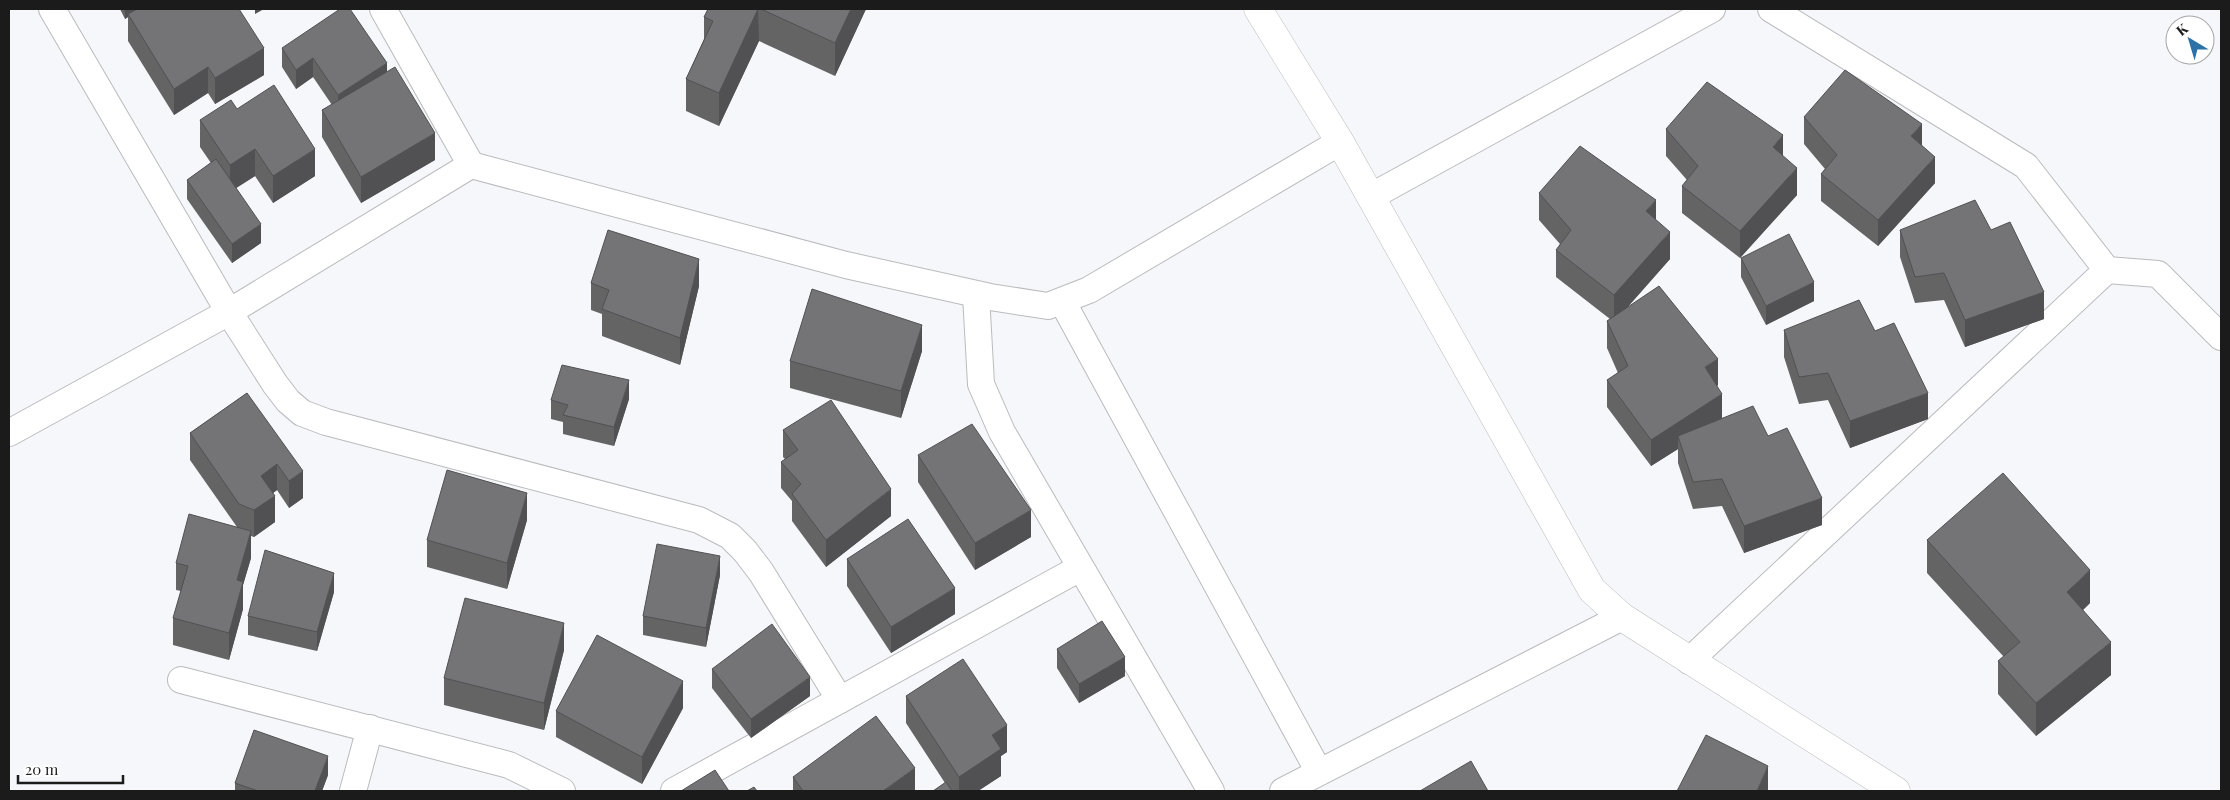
<svg xmlns="http://www.w3.org/2000/svg" width="2230" height="800" viewBox="0 0 2230 800" font-family="'Playfair Display',serif">
  <rect width="100%" height="100%" fill="#f6f7fa"/>
  <g fill="none" stroke-linecap="round" stroke-linejoin="round">
    <g stroke="#babbbd" stroke-width="28">
      <g id="minor">
        <polyline points="52,9 229,312 275,384 288,401 302,413 326,422 699,520 730,536 745,551 761,572 840,700"/>
        <polyline points="383,9 471,165"/>
        <polyline points="1771,9 2026,166 2107,270 2158,274 2221,337"/>
        <polyline points="1372,196 1712,9"/>
        <polyline points="976,295 981,384 1002,432 1211,791"/>
        <polyline points="1062,301 1319,772"/>
        <polyline points="9,433 229,312 471,165 846,265 990,297 1048,306 1089,290 1340,142"/>
        <polyline points="1689,661 2107,270"/>
        <polyline points="181,680 509,765 562,791"/>
        <polyline points="353,791 370,728"/>
        <polyline points="674,791 1080,568"/>
        <polyline points="1283,791 1622,617"/>
      </g>
    </g>
    <g stroke="#babbbd" stroke-width="29">
      <polyline id="tertiary" points="1258,9 1340,142 1592,590 1622,617 1896,791"/>
    </g>
    <use href="#minor" stroke="#fff" stroke-width="26"/>
    <use href="#tertiary" stroke="#fff" stroke-width="28"/>
  </g>
  <g fill="#646465">
    <polygon points="120,9 165,9 264,75 215,104 208,93 174,115 128,41 128,17 125,19"/>
    <polygon points="708,9 866,9 835,76 759,41 719,126 686,111 686,79 704,39 704,17"/>
    <polygon points="282,48 387,72 435,160 361,203 322,137 322,110 332,105 313,77 296,89 282,67"/>
    <polygon points="237,109 315,176 273,203 255,176 236,188 261,243 232,263 187,199 187,180 211,163 200,147 200,120"/>
    <polygon points="1804,117 1922,145 1935,183 1878,246 1821,201 1821,174 1825,169 1804,144"/>
    <polygon points="1666,129 1783,156 1797,195 1740,258 1682,213 1682,186 1687,180 1666,156"/>
    <polygon points="1539,193 1656,220 1670,259 1627,308 1718,385 1717,386 1722,418 1768,436 1822,525 1744,553 1722,506 1693,509 1678,463 1678,449 1651,466 1607,407 1607,380 1618,373 1607,348 1607,321 1610,319 1556,277 1556,250 1560,244 1539,220"/>
    <polygon points="1900,230 1991,230 2044,319 1965,347 1944,300 1915,303 1900,257"/>
    <polygon points="1741,258 1814,301 1766,325 1741,277"/>
    <polygon points="591,283 699,286 680,365 602,336 602,314 591,310"/>
    <polygon points="1784,330 1875,331 1928,419 1850,448 1828,400 1799,404 1784,357"/>
    <polygon points="922,351 901,418 790,388 790,361"/>
    <polygon points="247,393 303,498 289,508 277,490 273,493 275,522 254,537 251,536 251,558 243,585 243,609 229,660 173,645 173,618 181,591 176,590 176,563 237,527 190,460 190,433"/>
    <polygon points="629,399 614,446 563,434 563,422 551,419 551,400"/>
    <polygon points="783,430 891,516 826,567 792,521 792,501 781,488 781,462 785,459 783,457"/>
    <polygon points="918,455 1031,537 975,570 918,482"/>
    <polygon points="527,520 507,589 427,567 427,540"/>
    <polygon points="1927,540 2090,603 2083,610 2111,675 2036,736 1998,694 1998,661 2004,657 1927,573"/>
    <polygon points="847,559 955,614 891,653 847,586"/>
    <polygon points="720,575 706,647 643,635 643,616"/>
    <polygon points="334,592 317,651 248,635 248,616"/>
    <polygon points="1057,649 1125,676 1079,703 1057,668"/>
    <polygon points="564,650 544,730 444,705 444,678"/>
    <polygon points="712,669 810,696 751,738 712,688"/>
    <polygon points="906,696 1007,752 1001,756 1001,776 978,791 933,791 945,783 906,723"/>
    <polygon points="683,708 642,784 556,737 556,711"/>
    <polygon points="328,775 322,791 235,791 235,783"/>
    <polygon points="793,777 915,791 793,791"/>
  </g>
  <g fill="#515153">
    <polygon points="125,9 143,9 128,14 128,17 125,19"/>
    <polygon points="255,9 264,9 255,14"/>
    <polygon points="758,9 759,41 719,126 719,93"/>
    <polygon points="851,9 866,9 835,76 835,43"/>
    <polygon points="264,48 264,75 215,104 215,78"/>
    <polygon points="313,58 313,77 296,89 296,70"/>
    <polygon points="387,63 387,82 338,114 338,95"/>
    <polygon points="208,67 208,93 174,115 174,89"/>
    <polygon points="1922,124 1922,151 1911,136"/>
    <polygon points="435,133 435,160 361,203 361,177"/>
    <polygon points="1783,135 1783,162 1773,147"/>
    <polygon points="255,149 255,176 230,192 230,165"/>
    <polygon points="315,149 315,176 273,203 273,176"/>
    <polygon points="1935,157 1935,183 1878,246 1878,220"/>
    <polygon points="1797,168 1797,195 1740,258 1740,231"/>
    <polygon points="1656,200 1656,226 1646,211"/>
    <polygon points="261,224 261,243 232,263 232,244"/>
    <polygon points="1670,232 1670,259 1614,322 1614,295"/>
    <polygon points="699,259 699,286 680,365 680,338"/>
    <polygon points="1814,282 1814,301 1766,325 1766,306"/>
    <polygon points="2044,292 2044,319 1965,347 1965,320"/>
    <polygon points="922,325 922,351 901,418 901,391"/>
    <polygon points="1718,359 1718,385 1705,394 1705,367"/>
    <polygon points="629,380 629,399 614,446 614,427"/>
    <polygon points="1928,393 1928,419 1850,448 1850,421"/>
    <polygon points="1722,394 1722,420 1678,436 1678,449 1651,466 1651,440"/>
    <polygon points="277,464 277,490 261,502 261,476"/>
    <polygon points="303,471 303,498 289,508 289,481"/>
    <polygon points="891,489 891,516 826,567 826,540"/>
    <polygon points="527,493 527,520 507,589 507,563"/>
    <polygon points="275,496 275,522 254,537 254,510"/>
    <polygon points="1822,498 1822,525 1744,553 1744,526"/>
    <polygon points="1031,510 1031,537 975,570 975,543"/>
    <polygon points="251,531 251,558 243,585 243,609 229,660 229,633 237,580"/>
    <polygon points="720,556 720,575 706,647 706,628"/>
    <polygon points="2090,570 2090,603 2067,625 2067,592"/>
    <polygon points="334,573 334,592 317,651 317,632"/>
    <polygon points="955,588 955,614 891,653 891,627"/>
    <polygon points="564,623 564,650 544,730 544,703"/>
    <polygon points="2111,642 2111,675 2036,736 2036,703"/>
    <polygon points="1125,657 1125,676 1079,703 1079,684"/>
    <polygon points="810,677 810,696 751,738 751,719"/>
    <polygon points="683,681 683,708 642,784 642,757"/>
    <polygon points="1007,725 1007,752 1001,756 1001,776 978,791 959,791 959,777 992,735"/>
    <polygon points="328,756 328,775 322,791 315,791"/>
    <polygon points="1768,766 1768,791 1757,791"/>
    <polygon points="915,768 915,791 883,791"/>
  </g>
  <g fill="#747476" stroke="#515153">
    <polygon points="137,9 165,9 166,10 167,9 239,9 264,48 215,78 208,67 174,89 128,14"/>
    <polygon points="340,9 350,9 387,63 338,95 313,58 296,70 282,48"/>
    <polygon points="708,9 758,9 719,93 686,79 713,21 704,17"/>
    <polygon points="761,9 851,9 835,43"/>
    <polygon points="395,67 435,133 361,177 322,110"/>
    <polygon points="1845,70 1922,124 1911,136 1935,157 1878,220 1821,174 1837,155 1804,117"/>
    <polygon points="1707,82 1783,135 1773,147 1797,168 1740,231 1682,186 1698,166 1666,129"/>
    <polygon points="274,85 315,149 273,176 255,149 230,165 200,120 231,100 237,109"/>
    <polygon points="1580,146 1656,200 1646,211 1670,232 1614,295 1556,250 1571,230 1539,193"/>
    <polygon points="216,159 261,224 232,244 187,180"/>
    <polygon points="1975,200 1991,230 2010,222 2044,292 1965,320 1944,273 1915,277 1900,230"/>
    <polygon points="608,230 699,259 680,338 602,309 609,290 591,283"/>
    <polygon points="1789,234 1814,282 1766,306 1741,258"/>
    <polygon points="1659,286 1718,359 1705,367 1722,394 1651,440 1607,380 1628,366 1607,321"/>
    <polygon points="812,289 922,325 901,391 790,361"/>
    <polygon points="1859,300 1875,331 1894,323 1928,393 1850,421 1828,373 1799,377 1784,330"/>
    <polygon points="562,365 629,380 614,427 563,415 568,405 551,400"/>
    <polygon points="247,393 303,471 289,481 277,464 261,476 275,496 254,510 239,504 190,433"/>
    <polygon points="831,400 891,489 826,540 792,494 801,484 781,462 798,450 783,430"/>
    <polygon points="1753,406 1768,436 1787,428 1822,498 1744,526 1722,479 1693,482 1678,436"/>
    <polygon points="972,424 1031,510 975,543 918,455"/>
    <polygon points="447,470 527,493 507,563 427,540"/>
    <polygon points="2003,473 2090,570 2067,592 2111,642 2036,703 1998,661 2020,642 1927,540"/>
    <polygon points="189,514 251,531 237,580 243,582 229,633 173,618 188,566 176,563"/>
    <polygon points="908,519 955,588 891,627 847,559"/>
    <polygon points="657,544 720,556 706,628 643,616"/>
    <polygon points="265,550 334,573 317,632 248,616"/>
    <polygon points="465,598 564,623 544,703 444,678"/>
    <polygon points="1102,621 1125,657 1079,684 1057,649"/>
    <polygon points="772,624 810,677 751,719 712,669"/>
    <polygon points="597,635 683,681 642,757 556,711"/>
    <polygon points="963,659 1007,725 992,735 1001,749 959,777 906,696"/>
    <polygon points="876,716 915,768 883,791 803,791 793,777"/>
    <polygon points="254,730 328,756 315,791 258,791 235,783"/>
    <polygon points="1706,735 1768,766 1757,791 1677,791"/>
    <polygon points="1471,761 1488,791 1420,791"/>
    <polygon points="715,770 729,791 681,791"/>
    <polygon points="946,782 952,791 933,791"/>
    <polygon points="754,787 757,791 747,791"/>
  </g>
  <rect width="2230" height="800" fill="none" stroke="#1b1b1c" stroke-width="20"/>
  <g transform="translate(2190 40) rotate(322)"><circle r="24" fill="#ffffff" stroke="#a4a4a4"/>
  <path d="M0-4L9 19L0 12L-9 19Z" fill="#2c72a7"/>
  <text y="-8" font-size="14" font-weight="bold" text-anchor="middle" fill="#1b1b1c">K</text>
  </g>
  <path d="M18 775v8h105v-8" fill="none" stroke="#1b1b1c" stroke-width="2.5"/>
  <text x="25" y="775" font-size="15" fill="#1b1b1c" stroke="#ffffff" stroke-width="4" paint-order="stroke">20 m</text>
</svg>
